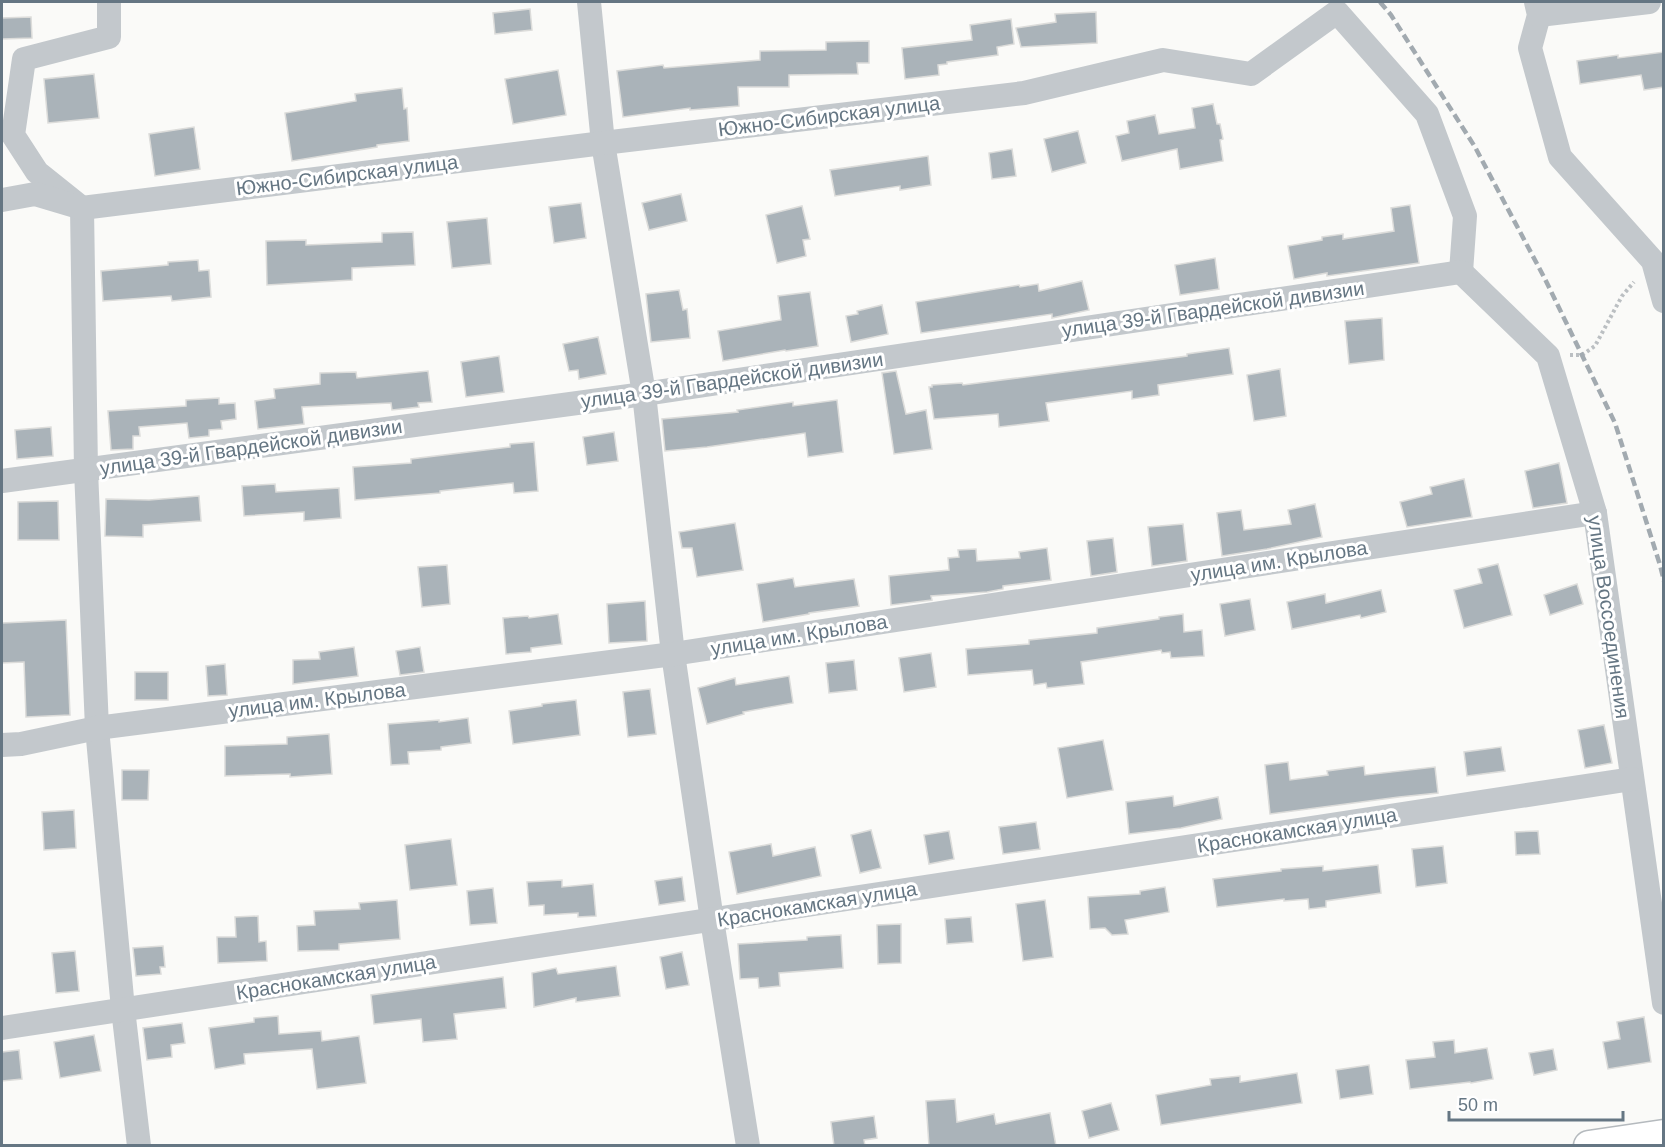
<svg xmlns="http://www.w3.org/2000/svg" width="1665" height="1147" viewBox="0 0 1665 1147" font-family="Arial,sans-serif">
  <rect width="100%" height="100%" fill="#fafaf8"/>
  <g fill="#aab3b9" stroke="#dcdcda" stroke-width="1.5">
    <polygon points="530,9 532,30 495,34 493,13"/>
    <polygon points="1096,12 1097,43 1021,47 1016,28 1056,22 1055,14"/>
    <polygon points="31,17 32,38 2,39 2,18"/>
    <polygon points="1011,19 1014,44 997,47 998,55 947,62 947,64 938,65 939,75 905,79 902,48 972,40 970,25"/>
    <polygon points="869,41 869,63 857,63 858,74 789,75 789,87 738,87 739,106 690,110 690,108 623,117 617,71 663,65 664,68 760,60 760,51 826,50 826,42"/>
    <polygon points="1664,52 1664,87 1644,90 1641,75 1580,84 1577,61 1618,55 1618,58"/>
    <polygon points="558,70 566,115 513,124 505,79"/>
    <polygon points="94,74 99,118 48,123 44,79"/>
    <polygon points="402,88 404,109 407,108 409,141 377,145 377,147 292,161 285,113 356,101 355,94"/>
    <polygon points="1213,104 1217,124 1220,124 1223,139 1220,140 1223,161 1180,169 1177,149 1122,161 1116,136 1129,133 1127,121 1155,115 1159,134 1195,128 1192,108"/>
    <polygon points="194,127 200,169 155,176 149,134"/>
    <polygon points="1078,131 1086,163 1052,172 1044,139"/>
    <polygon points="1012,149 1016,176 992,179 989,153"/>
    <polygon points="928,156 931,185 900,190 900,186 835,196 830,170"/>
    <polygon points="681,194 687,221 649,230 642,203"/>
    <polygon points="581,203 586,238 554,243 549,207"/>
    <polygon points="1410,205 1419,263 1327,276 1327,273 1294,279 1288,246 1322,240 1322,237 1343,234 1343,239 1394,231 1391,208"/>
    <polygon points="802,206 810,239 803,240 806,256 777,263 766,215"/>
    <polygon points="487,218 491,264 452,268 447,222"/>
    <polygon points="413,232 415,265 352,268 352,280 267,285 266,241 306,240 306,245 382,242 382,233"/>
    <polygon points="1215,258 1219,289 1180,295 1175,265"/>
    <polygon points="198,260 199,271 209,270 211,297 172,301 171,296 103,301 101,271 168,265 168,262"/>
    <polygon points="1082,281 1089,310 1052,318 1052,314 921,333 916,302 1019,285 1020,287 1038,284 1039,291"/>
    <polygon points="679,290 683,310 687,309 690,338 651,342 646,294"/>
    <polygon points="810,292 818,346 786,351 785,350 723,361 718,331 781,320 778,296"/>
    <polygon points="882,305 888,334 851,342 846,316 858,314 857,311"/>
    <polygon points="1382,318 1384,360 1349,364 1345,321"/>
    <polygon points="598,337 606,374 579,379 578,370 569,371 563,344"/>
    <polygon points="1229,348 1233,374 1158,385 1159,395 1132,399 1132,391 1046,403 1049,421 999,427 998,414 934,419 929,387 932,387 932,385 962,383 963,385 1187,356 1187,354"/>
    <polygon points="499,356 504,392 466,397 461,362"/>
    <polygon points="1280,369 1286,416 1254,421 1247,375"/>
    <polygon points="428,371 432,402 418,403 419,407 392,410 391,403 302,407 304,424 258,429 255,401 275,398 274,389 320,384 320,373 356,372 357,378"/>
    <polygon points="896,371 906,414 926,410 932,449 894,454 882,373"/>
    <polygon points="219,398 219,404 235,403 236,419 221,421 222,429 209,430 209,436 189,438 187,423 139,427 140,436 133,436 133,449 111,450 108,411 186,406 186,400"/>
    <polygon points="837,400 843,452 808,457 805,433 707,447 665,451 662,419 738,412 737,410 793,402 793,406"/>
    <polygon points="51,427 53,456 17,459 15,430"/>
    <polygon points="614,432 618,461 587,465 583,437"/>
    <polygon points="534,442 538,491 514,493 513,483 440,491 440,493 355,500 353,467 411,463 411,459 510,447 510,444"/>
    <polygon points="1559,463 1567,503 1533,508 1525,471"/>
    <polygon points="1464,479 1472,517 1407,527 1400,502 1432,494 1430,487"/>
    <polygon points="275,484 276,492 339,488 341,518 304,521 304,512 244,516 242,486"/>
    <polygon points="199,496 201,521 143,525 143,537 105,536 106,499 149,500"/>
    <polygon points="58,501 59,540 18,540 18,502"/>
    <polygon points="1315,504 1322,537 1267,549 1222,556 1217,513 1241,510 1244,530 1291,524 1288,510"/>
    <polygon points="735,523 743,570 697,577 692,548 682,548 679,532"/>
    <polygon points="1183,524 1187,561 1152,566 1148,527"/>
    <polygon points="1113,538 1117,572 1091,576 1087,541"/>
    <polygon points="1047,548 1051,580 1003,586 1003,589 987,592 931,596 932,600 891,605 889,576 949,570 948,558 959,557 958,550 976,549 977,561 1020,558 1019,552"/>
    <polygon points="1498,564 1512,615 1464,628 1454,590 1482,583 1478,569"/>
    <polygon points="447,565 450,604 422,607 418,567"/>
    <polygon points="793,578 795,587 854,579 859,606 809,613 809,614 763,622 757,584"/>
    <polygon points="1577,584 1583,604 1550,615 1544,595"/>
    <polygon points="1381,590 1386,612 1361,618 1360,615 1292,629 1287,602 1325,594 1326,603"/>
    <polygon points="1250,599 1255,630 1225,636 1220,604"/>
    <polygon points="645,601 647,641 609,643 607,604"/>
    <polygon points="558,614 562,644 531,648 531,652 506,654 503,618 528,616 529,618"/>
    <polygon points="1183,614 1184,632 1202,630 1204,656 1171,658 1170,652 1162,653 1161,650 1081,662 1084,684 1047,688 1046,683 1034,685 1032,670 968,675 966,649 1029,644 1029,640 1097,633 1097,628 1159,619 1159,617"/>
    <polygon points="66,620 70,715 26,717 24,662 2,663 2,623"/>
    <polygon points="354,647 358,676 293,684 293,660 320,659 319,652"/>
    <polygon points="420,647 424,672 400,675 396,651"/>
    <polygon points="931,653 936,687 904,692 899,658"/>
    <polygon points="854,660 857,690 829,693 826,663"/>
    <polygon points="225,664 227,695 208,696 206,666"/>
    <rect x="135" y="672" width="33" height="28"/>
    <polygon points="789,676 793,703 743,712 744,714 707,724 698,688 735,678 736,685"/>
    <polygon points="650,689 656,734 628,737 623,692"/>
    <polygon points="576,700 580,735 513,744 509,711 542,706 542,704"/>
    <polygon points="468,718 471,743 441,747 441,750 408,752 409,764 391,765 388,724 439,720 439,722"/>
    <polygon points="1604,725 1612,763 1585,768 1578,730"/>
    <polygon points="329,734 332,774 290,777 290,774 225,776 225,746 287,744 287,737"/>
    <polygon points="1103,740 1113,790 1067,798 1058,748"/>
    <polygon points="1501,747 1505,771 1467,776 1464,752"/>
    <polygon points="1288,762 1290,780 1328,775 1327,771 1364,766 1365,775 1435,767 1438,793 1399,797 1270,814 1265,765"/>
    <polygon points="122,770 149,770 148,800 122,800"/>
    <polygon points="1173,796 1174,806 1218,797 1222,819 1181,828 1129,834 1126,802"/>
    <polygon points="74,810 76,848 44,850 42,812"/>
    <polygon points="1036,822 1040,849 1003,854 999,827"/>
    <polygon points="871,830 881,868 860,873 851,835"/>
    <polygon points="949,831 954,859 929,864 924,835"/>
    <polygon points="1538,831 1540,854 1516,855 1515,832"/>
    <polygon points="451,839 457,885 410,890 405,845"/>
    <polygon points="771,844 773,856 815,847 821,876 737,894 729,852"/>
    <polygon points="1443,846 1447,883 1416,887 1412,849"/>
    <polygon points="1378,865 1381,893 1326,901 1326,907 1309,909 1308,899 1284,901 1284,899 1217,907 1213,879 1281,871 1281,869 1323,866 1323,871"/>
    <polygon points="682,877 685,901 659,905 655,881"/>
    <polygon points="562,880 562,887 593,884 596,916 578,917 578,913 544,915 544,905 529,906 527,882"/>
    <polygon points="1165,887 1169,912 1125,920 1128,934 1112,935 1105,928 1090,929 1088,897 1140,894 1140,891"/>
    <polygon points="493,888 497,923 470,925 467,891"/>
    <polygon points="397,900 400,939 339,944 339,950 298,951 297,926 315,925 314,911 360,909 359,903"/>
    <polygon points="1045,900 1053,957 1023,961 1016,904"/>
    <polygon points="258,916 259,942 266,941 267,961 218,963 217,937 236,937 235,917"/>
    <polygon points="971,917 973,942 947,944 945,919"/>
    <polygon points="901,924 901,963 878,964 877,925"/>
    <polygon points="841,935 843,968 779,973 780,986 759,988 758,978 740,979 738,944 807,940 807,937"/>
    <polygon points="163,946 165,967 160,967 161,974 136,976 133,948"/>
    <polygon points="75,951 79,991 56,993 52,953"/>
    <polygon points="682,952 689,985 666,989 660,957"/>
    <polygon points="616,966 620,996 576,1002 576,998 534,1007 532,973 556,968 558,974"/>
    <polygon points="503,977 506,1008 454,1014 457,1039 423,1042 421,1019 374,1024 371,995"/>
    <polygon points="278,1016 279,1034 321,1031 322,1041 359,1036 366,1083 317,1089 312,1049 244,1054 245,1064 215,1069 209,1028 254,1022 254,1018"/>
    <polygon points="1644,1017 1651,1062 1608,1069 1603,1042 1620,1039 1617,1022"/>
    <polygon points="182,1023 185,1043 171,1045 172,1057 147,1060 143,1028"/>
    <polygon points="94,1035 101,1071 60,1078 54,1042"/>
    <polygon points="1454,1040 1455,1053 1487,1048 1493,1079 1471,1083 1470,1082 1410,1089 1406,1060 1435,1057 1433,1042"/>
    <polygon points="1553,1049 1557,1070 1534,1075 1529,1053"/>
    <polygon points="19,1050 22,1079 2,1081 2,1052"/>
    <polygon points="1369,1065 1373,1094 1340,1099 1336,1070"/>
    <polygon points="1297,1073 1302,1103 1161,1125 1156,1095 1211,1085 1210,1079 1240,1076 1240,1082"/>
    <polygon points="955,1099 957,1122 994,1114 996,1124 1050,1113 1056,1146 929,1146 926,1101"/>
    <polygon points="1111,1103 1119,1130 1089,1138 1082,1111"/>
    <polygon points="874,1116 877,1138 864,1140 865,1146 834,1146 831,1122"/>
  </g>
  <g fill="none" stroke-linecap="round" stroke-linejoin="round">
    <g stroke="#b5babe" stroke-width="33">
      <polyline id="major" points="1589,1146 1664,1135"/>
    </g>
    <polyline stroke="#bbbfc2" stroke-width="4" stroke-dasharray="3 3" stroke-linecap="butt" points="1570,355 1582,355 1595,346 1622,296 1634,282"/>
    <g stroke="#c3c8cc" stroke-width="24">
      <polyline points="109,2 109,37 24,59 13,135 37,172 82,208 86,470 97,728 123,1009 139,1146"/>
      <polyline points="589,2 603,143 644,394 673,654 712,920 748,1146"/>
      <polyline points="1536,2 1539,15 1530,48 1560,157 1653,261 1664,301"/>
      <polyline points="1539,15 1649,2"/>
      <polyline points="2,200 35,194 82,208 603,143 1024,93 1163,60 1251,74 1337,12 1427,114 1465,216 1461,272"/>
      <polyline points="1461,272 1548,356 1595,513 1664,1003"/>
      <polyline points="2,481 644,394 1461,272"/>
      <polyline points="2,745 21,744 97,728 673,654 1595,513"/>
      <polyline points="2,1028 1632,779"/>
    </g>
    <use href="#major" stroke="#fff" stroke-width="30"/>
    <polyline stroke="#a2aab0" stroke-width="4.5" stroke-dasharray="9 4.5" stroke-linecap="butt" points="1380,2 1391,15 1475,147 1545,279 1615,423 1660,565 1664,581"/>
  </g>
  <g text-anchor="middle" dominant-baseline="central" stroke-width="6" stroke-linejoin="round" paint-order="stroke">
    <g font-size="20" fill="#657683" stroke="#fff">
      <text transform="translate(829 116) rotate(-7)">Южно-Сибирская улица</text>
      <text transform="translate(347 175) rotate(-7)">Южно-Сибирская улица</text>
      <text transform="translate(1213 309) rotate(-8)">улица 39-й Гвардейской дивизии</text>
      <text transform="translate(732 380) rotate(-8)">улица 39-й Гвардейской дивизии</text>
      <text transform="translate(251 447) rotate(-8)">улица 39-й Гвардейской дивизии</text>
      <text transform="translate(1279 561) rotate(-9)">улица им. Крылова</text>
      <text transform="translate(1609 617) rotate(82)">улица Воссоединения</text>
      <text transform="translate(799 635) rotate(-9)">улица им. Крылова</text>
      <text transform="translate(317 700) rotate(-7)">улица им. Крылова</text>
      <text transform="translate(1297 830) rotate(-9)">Краснокамская улица</text>
      <text transform="translate(817 904) rotate(-9)">Краснокамская улица</text>
      <text transform="translate(336 977) rotate(-9)">Краснокамская улица</text>
    </g>
  </g>
  <rect width="1665" height="1147" fill="none" stroke="#657683" stroke-width="6"/>
  <path d="M1449 1111v9h174v-9" fill="none" stroke="#657683" stroke-width="3"/>
  <text x="1458" y="1111" font-size="18" fill="#657683" stroke="#ffffff" stroke-width="4.5" paint-order="stroke">50 m</text>
</svg>
